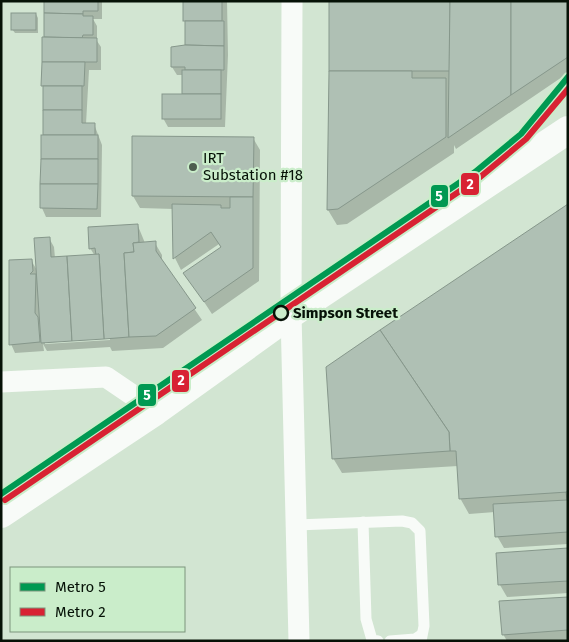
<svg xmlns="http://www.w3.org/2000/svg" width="569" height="642" viewBox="0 0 569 642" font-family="'Fira Sans',sans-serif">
  <rect width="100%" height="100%" fill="#d2e5d2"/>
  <g fill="#0003" fill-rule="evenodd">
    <polygon points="45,1 102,2 102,19 93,19 97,26 97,41 101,47 101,70 89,70 86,124 94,124 102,145 101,217 46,217 42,208"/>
    <polygon points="175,1 227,1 228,55 225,127 168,127 163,118 184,95 184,75 177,75 172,67 186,48 185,2"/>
    <polygon points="330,1 568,1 568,73 456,149 454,145 454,153 347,224 337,225 328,210"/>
    <polygon points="36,14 38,18 38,33 15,33 12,29"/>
    <polygon points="134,137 253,138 260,150 259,281 212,314 185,273 221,248 219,244 181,270 175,258 174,209 140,208 133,196"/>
    <polygon points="568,205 568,544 504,548 497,536 495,512 469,514 460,498 458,466 342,473 333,458"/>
    <path d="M138 226 145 243H155L162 255V262L202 320 163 348 112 351 110 347 47 351 43 344 44 351 15 353 11 344 31 260 38 272 49 238 54 247 55 258 95 256 90 248ZM110 338V340L45 344V341Z"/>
    <polygon points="568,549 568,593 507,597 500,585 498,554"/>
    <polygon points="568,598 568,641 507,641 503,634"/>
  </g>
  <g fill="#afc0b4" stroke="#86978b">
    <polygon points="44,1 98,1 98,11 83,11 83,14 44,13"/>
    <rect x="183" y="1" width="39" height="20"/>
    <rect x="329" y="1" width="121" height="70"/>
    <polygon points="450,1 511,1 511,95 448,138"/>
    <polygon points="511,1 568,1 568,57 511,95"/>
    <rect x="11" y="13" width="25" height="17"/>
    <polygon points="44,13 83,14 83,16 93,16 93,35 83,35 82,38 44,37"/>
    <polygon points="185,21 224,21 224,46 185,45"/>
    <polygon points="42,37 97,38 97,62 42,62"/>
    <polygon points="185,45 224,46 224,70 185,70 185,67 171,67 171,47"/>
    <polygon points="42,62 85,62 84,86 41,86"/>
    <rect x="182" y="70" width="39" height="24"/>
    <polygon points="329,71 412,71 412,78 446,78 446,137 338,209 327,210"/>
    <rect x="43" y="86" width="39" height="24"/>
    <rect x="162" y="94" width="59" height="25"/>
    <polygon points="43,110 82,110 82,123 95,123 95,135 43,135"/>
    <rect x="41" y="135" width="57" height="24"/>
    <polygon points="132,136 254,137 253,197 132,196"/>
    <polygon points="41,159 98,159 98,184 40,184"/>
    <polygon points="40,184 98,184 97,209 40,208"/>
    <polygon points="230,197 253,197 253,268 204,302 183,273 221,247 211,232 173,259 172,204 221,205 221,208 230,208"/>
    <polygon points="568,204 568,492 459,499 456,451 450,451 449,432 380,330"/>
    <polygon points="138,224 139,242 133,243 134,252 124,253 129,337 104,339 99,254 96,255 95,248 89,249 88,227"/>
    <polygon points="50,237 51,257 67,256 72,341 41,343 34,238"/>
    <polygon points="156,241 156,251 196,308 156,336 129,337 124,253 134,252 133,243"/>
    <polygon points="99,254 104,339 72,341 67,256"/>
    <polygon points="32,259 33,271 30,274 36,274 35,313 38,317 40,342 9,345 9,260"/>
    <polygon points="380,330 449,432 450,451 332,459 326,367"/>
    <polygon points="566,492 568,492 568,532 495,537 493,504 567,500"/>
    <polygon points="568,548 568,581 498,585 496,553"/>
    <polygon points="568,597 568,630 502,635 499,601"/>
  </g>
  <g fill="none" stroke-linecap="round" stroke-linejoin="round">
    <g stroke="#f8fbf8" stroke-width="11">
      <polyline points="363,522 366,619 372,640 378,641"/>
      <polyline points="296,525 402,521 412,523 420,531 424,626 421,641"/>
      <polyline points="390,641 415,639 421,635"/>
    </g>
    <g stroke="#f8fbf8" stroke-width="21">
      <polyline points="292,1 291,314 299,641"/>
      <polyline points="1,382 106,377 156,411"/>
    </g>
    <polyline stroke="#f8fbf8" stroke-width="28" points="1,514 156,411 291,314 568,130"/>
    <g stroke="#caedca" stroke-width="10">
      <polyline id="metro-1" points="1,494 475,172 521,134 568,77"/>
    </g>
    <g stroke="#caedca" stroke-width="10">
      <polyline id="metro-2" points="5,500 479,178 526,139 568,89"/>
    </g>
    <use href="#metro-1" stroke="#009952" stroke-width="6"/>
    <use href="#metro-2" stroke="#d82233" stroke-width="6"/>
  </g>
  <circle fill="#4d5c4e" stroke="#caedca" stroke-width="2" cx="193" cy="167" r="5"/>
  <circle fill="#caedca" stroke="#061207" stroke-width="2.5" cx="281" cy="313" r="7"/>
  <g text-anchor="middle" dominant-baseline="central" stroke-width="4.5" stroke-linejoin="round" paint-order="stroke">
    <g font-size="15" fill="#061207" stroke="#caedca" text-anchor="start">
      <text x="203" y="158">IRT<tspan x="203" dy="17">Substation #18</tspan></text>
    </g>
    <g font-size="15" font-weight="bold" fill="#061207" stroke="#caedca" text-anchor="start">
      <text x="293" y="313">Simpson Street</text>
    </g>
  </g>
  <g stroke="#caedca" stroke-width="2">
    <rect x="460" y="172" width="20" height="24" rx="5" fill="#d82233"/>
    <rect x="430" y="184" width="19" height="24" rx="5" fill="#009952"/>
    <rect x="171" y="369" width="19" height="24" rx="5" fill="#d82233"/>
    <rect x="137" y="383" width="20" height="24" rx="5" fill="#009952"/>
  </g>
  <g font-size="14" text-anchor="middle" font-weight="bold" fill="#fff">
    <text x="470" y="189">2</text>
    <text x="439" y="201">5</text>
    <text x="181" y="385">2</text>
    <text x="147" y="400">5</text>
  </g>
  <rect width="569" height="642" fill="none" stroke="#061207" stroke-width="5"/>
  <rect x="10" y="567" width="175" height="65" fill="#caedca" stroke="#7c957c"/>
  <rect x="20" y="583" width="25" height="8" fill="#009952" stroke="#7c957c"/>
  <text x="55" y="592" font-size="15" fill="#061207">Metro 5</text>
  <rect x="20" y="608" width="25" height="8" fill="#d82233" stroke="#7c957c"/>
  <text x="55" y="617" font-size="15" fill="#061207">Metro 2</text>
</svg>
